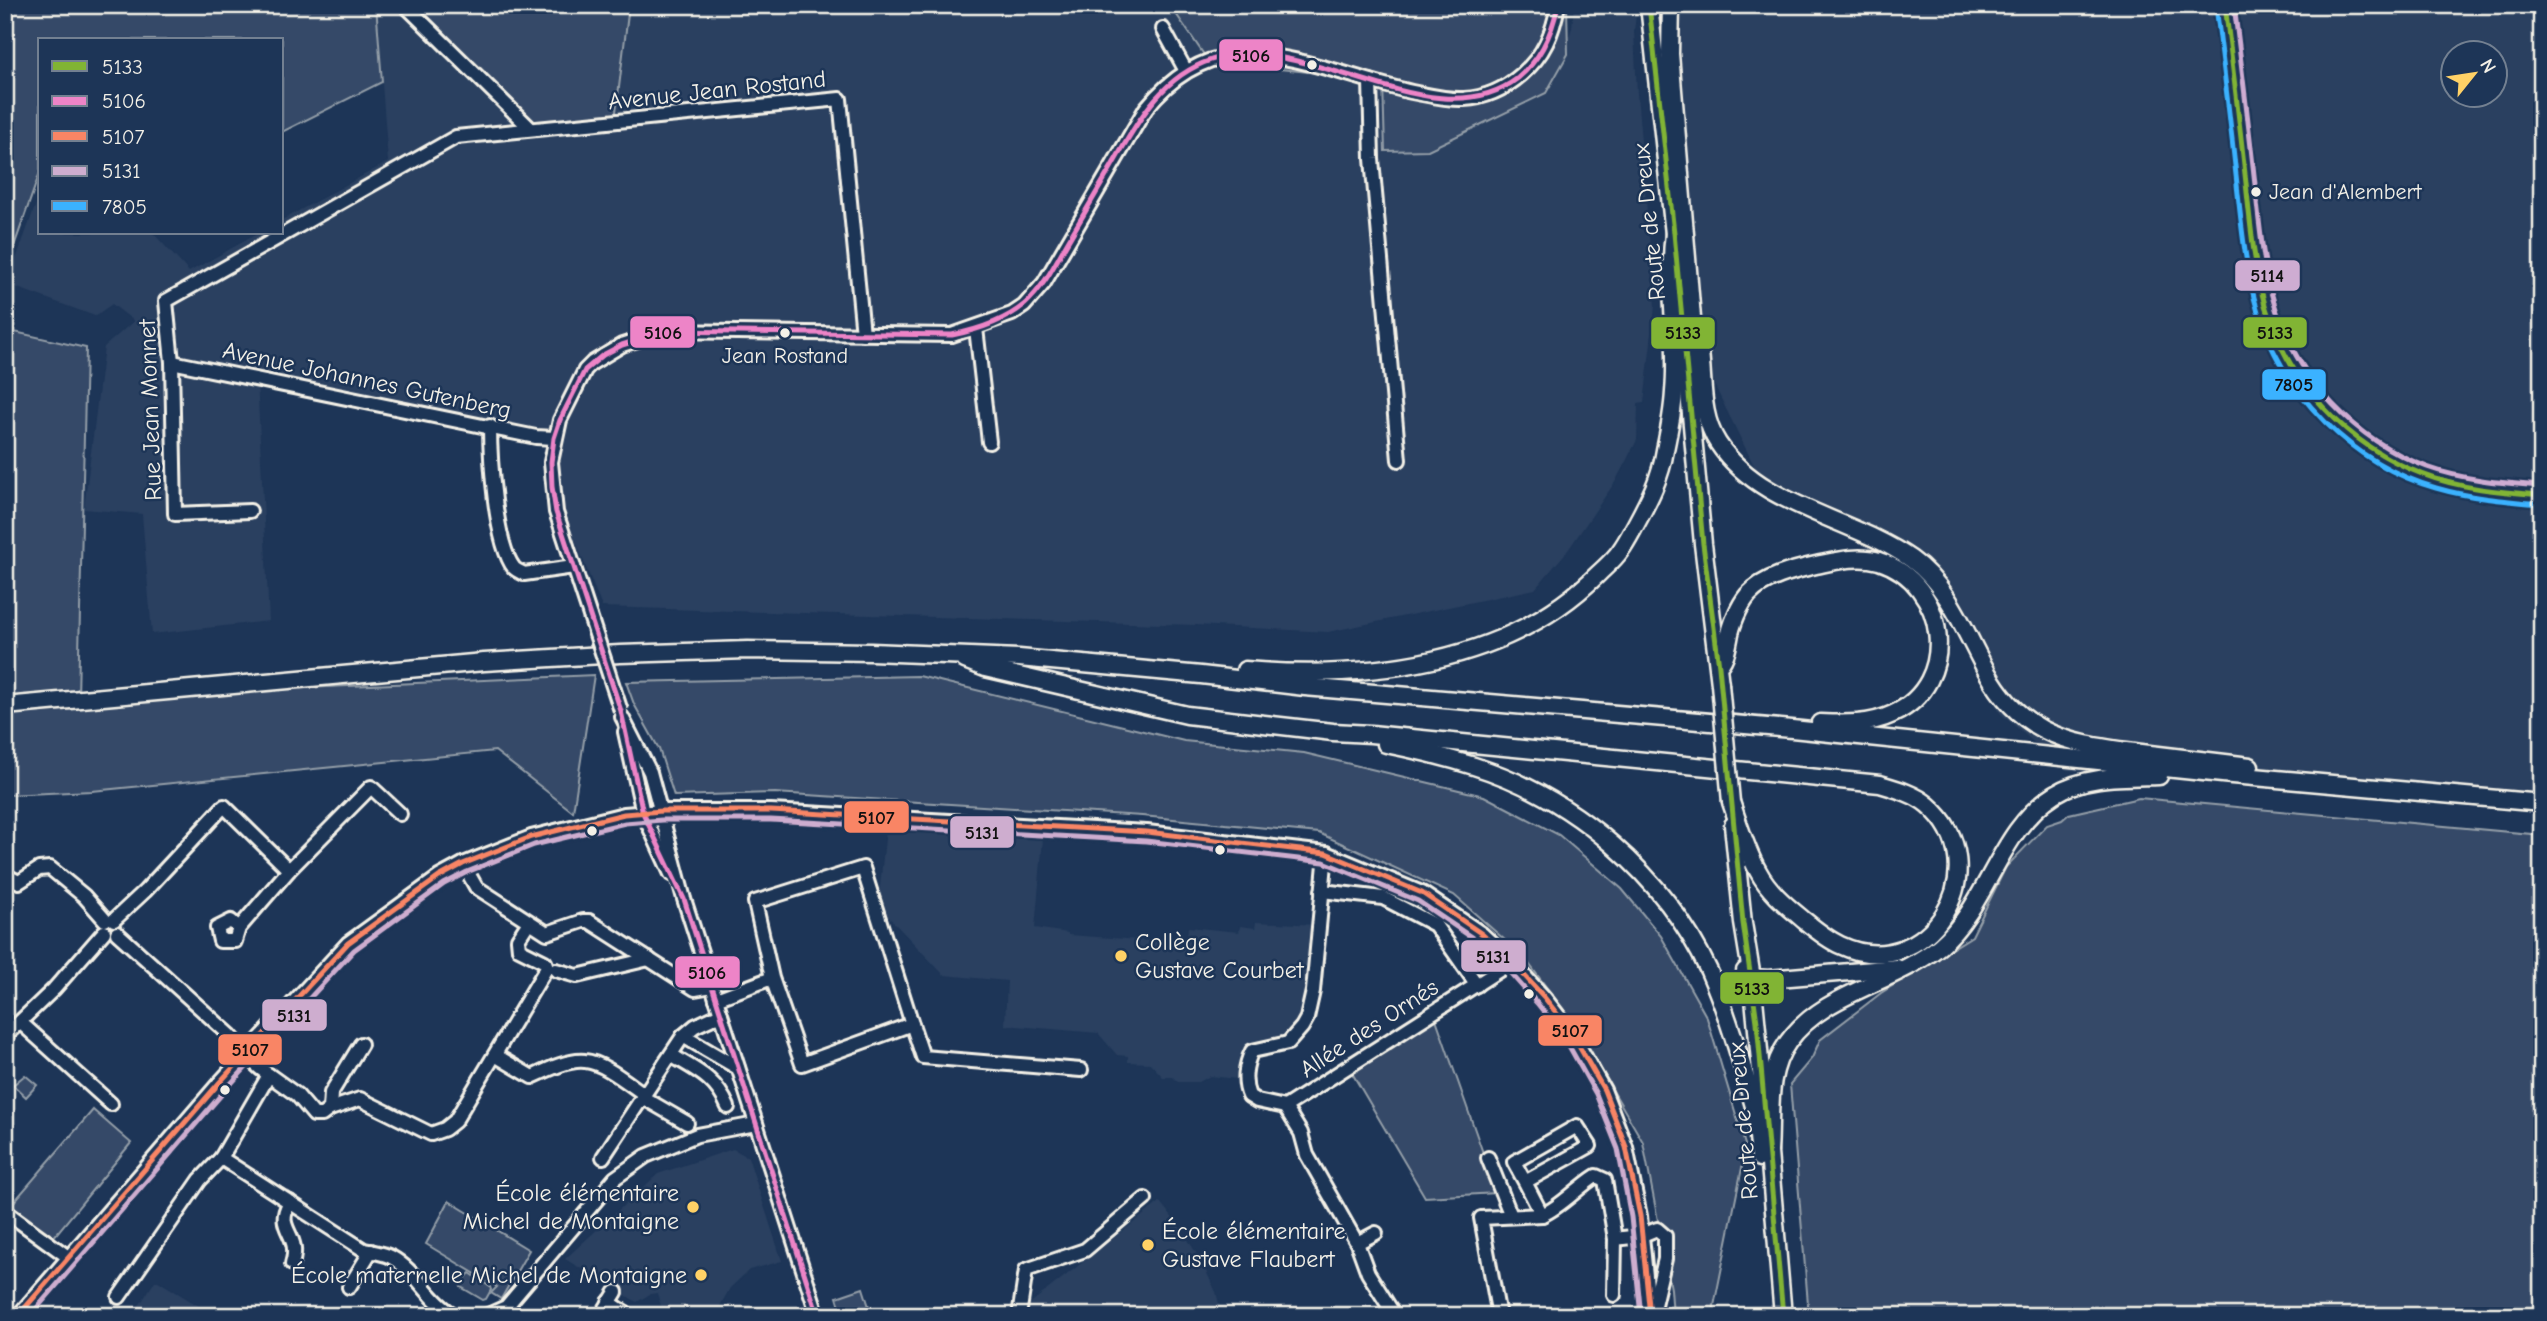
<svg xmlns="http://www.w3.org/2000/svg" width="2547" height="1321" viewBox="0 0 2547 1321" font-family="'Comic Neue',sans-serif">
  <rect width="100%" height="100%" fill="#1d3557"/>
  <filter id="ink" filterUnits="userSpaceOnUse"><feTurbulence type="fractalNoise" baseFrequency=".0143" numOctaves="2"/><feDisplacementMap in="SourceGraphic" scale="14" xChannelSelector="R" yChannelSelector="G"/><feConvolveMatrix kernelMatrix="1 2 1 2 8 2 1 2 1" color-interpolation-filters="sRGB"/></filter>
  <g filter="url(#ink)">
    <g fill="#2a4060" fill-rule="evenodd">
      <polygon points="376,5 415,5 531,128 615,120 629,5 1170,5 1192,40 1383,82 1381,106 1397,106 1564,51 1572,28 1574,5 1637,5 1634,32 1637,94 1655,306 1644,403 1638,404 1637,440 1615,482 1568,550 1535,589 1328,632 1196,625 602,607 548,472 548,439 257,379 269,621 152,634 142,514 84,509 104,347 134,321 112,304 95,316 7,284 40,193 40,233 153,233 189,272 259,233 282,233 282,220 388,162"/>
      <path d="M1671 5H2542V814L2066 770 2000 713 1957 634 1907 565 1850 526 1767 492 1705 366 1660 84ZM2452 52H2494V94H2452Z"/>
      <polygon points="886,829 1043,839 1035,928 1068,933 1068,935 1169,942 1170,938 1187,939 1188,927 1239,932 1240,926 1255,928 1256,922 1319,925 1313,991 1296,1036 1258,1048 1246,1080 1210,1076 1199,1082 1178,1082 1173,1077 1163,1077 1150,1063 1128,1062 1128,1056 1117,1055 1098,1033 1005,1025 1007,981 944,975 878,906"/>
      <polygon points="733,1149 748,1157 782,1261 749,1270 730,1288 720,1306 722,1316 683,1316 681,1308 669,1311 661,1306 657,1293 650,1294 637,1302 565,1259 658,1174"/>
      <polygon points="1160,1202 1182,1230 1201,1261 1216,1292 1222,1316 1025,1316 1028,1305"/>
      <polygon points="155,1281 158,1281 210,1313 208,1316 139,1316 137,1309"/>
    </g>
    <g fill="#354a67" stroke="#949ea8" stroke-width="2">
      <polygon points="14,5 376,5 382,82 282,132 282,40 40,40 40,172 5,272 5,23"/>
      <polygon points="415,5 629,5 615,120 531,128"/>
      <polygon points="1170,5 1567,5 1568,54 1546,93 1428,150 1385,151 1383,82 1368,78 1209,62"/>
      <polygon points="5,307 10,331 86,348 78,698 594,675 573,812 495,751 92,791 5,795 5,541 12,530 5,526"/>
      <polygon points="919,676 1184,741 1304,753 1484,796 1559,835 1622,889 1661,936 1707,1018 1746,1148 1712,1316 1673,1316 1671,1289 1643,1142 1574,1024 1523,956 1454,895 1319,833 1142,816 775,793 674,796 659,749 634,704 626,682"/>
      <polygon points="2139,798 2542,835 2542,1316 1809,1316 1790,1084 1812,1058 1820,1040 1881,993 1972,936 2006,867 2047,825 2062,820 2069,814"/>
      <polygon points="1435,1016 1497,1193 1425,1197 1352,1073"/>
      <polygon points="25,1075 37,1085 26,1097 13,1085"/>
      <polygon points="93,1110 131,1143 49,1243 6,1211"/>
      <polygon points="449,1201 529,1250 501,1299 491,1293 497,1287 426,1244"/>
      <polygon points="470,1273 490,1287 491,1290 486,1299 483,1300 461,1287 460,1283"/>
      <polygon points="863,1288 872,1316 843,1316 837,1297"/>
    </g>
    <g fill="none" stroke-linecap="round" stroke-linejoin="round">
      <g stroke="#f4f1e8" stroke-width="18">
        <g id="minor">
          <polyline points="405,5 531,129"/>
          <path d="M2225 5C2232 62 2238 118 2245 174 2250 221 2255 281 2272 325 2296 389 2346 440 2407 468 2449 488 2496 491 2542 495"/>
          <polyline points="1163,29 1186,71"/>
          <polyline points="1370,81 1372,159 1399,460"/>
          <polyline points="976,328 989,442"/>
          <polyline points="172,362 536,437 554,438"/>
          <path d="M490 426C490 457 495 544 514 568 517 571 521 572 524 574L574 567"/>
          <polyline points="250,511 175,514 172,362 166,301 456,137 840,99 863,334"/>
          <path d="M590 616 556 512 551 462 560 420 585 370 592 363 622 345 666 331 952 335 1012 314 1024 306 1044 283 1146 108C1169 80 1197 59 1235 55 1292 50 1361 82 1417 93 1432 96 1449 100 1464 99 1486 98 1506 88 1522 74 1544 55 1553 33 1558 5"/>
          <polyline points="622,717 650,772 684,899 818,1316"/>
          <polyline points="625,732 643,813 671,874"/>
          <path d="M1326 853 1313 991 1307 1018 1302 1027 1288 1043 1252 1051C1245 1065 1243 1082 1249 1096L1257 1101 1285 1107 1301 1133 1307 1155 1357 1243 1368 1273 1395 1316"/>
          <polyline points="463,864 476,887 547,933 583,921 589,921 695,989 712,986"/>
          <polyline points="5,875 19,882 39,869 50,868 84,896 105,920"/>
          <polyline points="1322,891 1383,898 1435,925 1477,985"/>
          <polyline points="114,920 145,891 224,806 289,870"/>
          <polyline points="239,928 231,921 217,928 220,941 235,941 239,928 289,870 371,787 400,814"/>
          <path d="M117 933 230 1035C244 1051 251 1063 269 1075L221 1158 364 1250C373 1252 383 1253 391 1257 417 1271 430 1303 456 1316"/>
          <polyline points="556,970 577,976 649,959"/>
          <polyline points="716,999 772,978 802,1064 912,1024 863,868 755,902 772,978"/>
          <polyline points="20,1022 111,1104"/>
          <polyline points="912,1024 923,1057 1081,1070"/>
          <polyline points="5,1036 54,989 104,932"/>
          <polyline points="683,1036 695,1026 721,1014"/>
          <path d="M495 1055 532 1077C547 1070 569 1059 585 1061 603 1062 629 1084 644 1094"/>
          <path d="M671 1055C696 1070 716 1078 728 1107"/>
          <polyline points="269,1075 297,1095 314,1115 322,1115 330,1109 331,1093 361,1044"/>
          <polyline points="642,1097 687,1123"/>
          <polyline points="1285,1107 1512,962"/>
          <polyline points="330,1109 360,1099 431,1134 445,1129 455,1121 547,967 545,962 519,949 518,939 529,922"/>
          <polyline points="603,1157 683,1036 738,1068"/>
          <polyline points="1488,1158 1511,1216"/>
          <polyline points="1525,1182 1514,1162 1577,1126 1590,1146 1525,1182 1542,1215"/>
          <path d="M290 1202C273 1230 302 1233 292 1264"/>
          <polyline points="5,1211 68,1257"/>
          <polyline points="1615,1239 1640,1236 1657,1229 1665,1236 1665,1259 1653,1309"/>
          <polyline points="1357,1243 1376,1233"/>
          <polyline points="349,1287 371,1251"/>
          <polyline points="119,1297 200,1180 221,1158"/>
          <polyline points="609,1302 630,1316"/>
          <polyline points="510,1309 520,1316"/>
          <polyline points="18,1316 220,1082 348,943 439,877 463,864 531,837 624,814 662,811 771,811 1147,832 1326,853 1422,893 1482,934 1512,962 1544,997 1571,1032 1604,1090 1626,1147 1640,1216 1650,1316"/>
          <polyline points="486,1316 506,1307 615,1178 646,1156 697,1135 756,1124"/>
          <polyline points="601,1316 616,1292"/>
          <polyline points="1019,1316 1026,1270 1085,1250 1145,1199"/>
          <path d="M1499 1316 1481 1218 1542 1215C1561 1207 1577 1188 1596 1176L1605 1180 1615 1239 1614 1295"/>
        </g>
      </g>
      <g stroke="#f4f1e8" stroke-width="21">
        <g id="major">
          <polyline points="1649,5 1675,243"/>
          <polyline points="1671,5 1670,54 1693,330"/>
          <path d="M1692 320C1709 359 1694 406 1718 443 1760 507 1851 517 1911 559 1948 585 1966 634 1987 672 2000 696 2018 716 2042 729 2074 746 2114 749 2150 754 2183 758 2216 762 2250 766"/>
          <polyline points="1683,328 1703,544 1720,684"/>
          <path d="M965 660 985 668 1187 715 1333 732 1371 734 1880 784C1897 789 1915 794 1928 805 2001 868 1927 986 1840 945 1827 939 1816 930 1805 921 1787 906 1769 892 1758 871 1746 850 1739 825 1731 802"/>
          <path d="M1721 663C1727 655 1727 648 1729 639 1731 625 1739 606 1748 595 1764 577 1794 570 1816 565 1836 561 1858 555 1879 561 1948 583 1961 683 1893 714 1870 725 1844 724 1820 723"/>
          <path d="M1245 670C1367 680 1507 665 1598 574 1605 567 1614 560 1620 551 1626 543 1631 533 1636 524 1649 500 1661 477 1665 450 1669 431 1673 411 1674 392 1679 339 1667 286 1674 233"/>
          <polyline points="5,706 484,662 620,654 748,650 871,652 1019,658 1201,675 1305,687 1792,729 2232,775 2542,803"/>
          <path d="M1386 744C1416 750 1445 757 1474 766 1574 797 1665 876 1709 971 1729 1017 1742 1065 1756 1113"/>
          <polyline points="1733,825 1743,923 1752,978 1764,1102"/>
          <polyline points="1745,971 1752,978 1768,979 1897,968"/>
          <polyline points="1755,1103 1760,1158"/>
          <polyline points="1768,1141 1783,1316"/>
          <path d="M1769 1151C1772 1114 1765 1074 1788 1042 1823 992 1894 984 1940 946 1989 904 1998 830 2055 794 2085 775 2124 777 2159 776"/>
        </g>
      </g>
      <use href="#minor" stroke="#1d3557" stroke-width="12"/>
      <use href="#major" stroke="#1d3557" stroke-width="16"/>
      <g stroke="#f4f1e8" stroke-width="18" stroke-linecap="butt">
        <polyline id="minor-bridge" points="590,616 621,711"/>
      </g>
      <g stroke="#f4f1e8" stroke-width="21" stroke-linecap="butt">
        <polyline id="major-bridge" points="1720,684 1731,802"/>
      </g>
      <use href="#minor-bridge" stroke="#1d3557" stroke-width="12"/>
      <use href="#major-bridge" stroke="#1d3557" stroke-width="16"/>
      <g stroke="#1d3557" stroke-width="10">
        <g id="bus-1">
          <polyline points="1649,5 1674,233 1703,544 1719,666 1743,923 1757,1022 1783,1316"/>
          <path d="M2225 5C2232 61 2239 118 2245 174 2250 218 2253 262 2265 305 2287 382 2348 446 2422 474 2460 489 2502 492 2542 495"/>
        </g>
      </g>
      <g stroke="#1d3557" stroke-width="10">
        <path id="bus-2" d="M818 1316 684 899 643 813 621 711 556 512 552 487 551 462 554 438 560 420 585 370 603 355 622 345 666 331 952 335C977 330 1005 321 1025 304 1042 289 1053 268 1064 248 1080 221 1096 193 1112 166 1137 123 1160 77 1211 60 1308 29 1434 143 1518 78 1541 59 1552 34 1558 5"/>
      </g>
      <g stroke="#1d3557" stroke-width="10">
        <polyline id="bus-3" points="18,1316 220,1082 348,943 439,877 463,864 531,837 624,814 662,811 771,811 1147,832 1326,853 1422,893 1482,934 1512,962 1544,997 1571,1032 1604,1090 1626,1147 1640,1216 1650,1316"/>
      </g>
      <g stroke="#1d3557" stroke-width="10">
        <polyline id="bus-4" points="30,1316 227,1088 354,950 444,884 467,872 534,845 625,823 662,820 771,820 1146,841 1324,862 1418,901 1477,941 1506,968 1537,1003 1564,1037 1596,1094 1618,1149 1631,1217 1641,1316"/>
      </g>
      <g stroke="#1d3557" stroke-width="10">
        <path id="bus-5" d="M2216 6C2223 62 2230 119 2236 175 2241 221 2245 268 2258 312 2284 395 2352 464 2436 488 2470 498 2506 501 2541 504"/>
      </g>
      <g stroke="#1d3557" stroke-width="10">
        <path id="bus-6" d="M2234 5C2241 62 2248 118 2254 175 2259 218 2262 263 2275 306 2297 379 2355 440 2427 467 2463 480 2503 483 2542 486"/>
      </g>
      <use href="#bus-1" stroke="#81b434" stroke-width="5"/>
      <use href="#bus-2" stroke="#ed84c7" stroke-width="5"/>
      <use href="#bus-3" stroke="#f98565" stroke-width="5"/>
      <use href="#bus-4" stroke="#ceadcf" stroke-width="5"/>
      <use href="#bus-5" stroke="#3bb2ff" stroke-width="5"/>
      <use href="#bus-6" stroke="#ceacd2" stroke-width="5"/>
    </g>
  </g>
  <g fill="#f4f1e8" stroke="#1d3557" stroke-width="2.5">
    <circle cx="1312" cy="65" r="6"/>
    <circle cx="2256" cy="192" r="6"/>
    <circle cx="785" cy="333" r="6"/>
    <circle cx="592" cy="831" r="6"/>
    <circle cx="1220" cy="850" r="6"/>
    <circle cx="1529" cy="994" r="6"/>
    <circle cx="225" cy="1090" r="6"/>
  </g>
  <g fill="#ffd166" stroke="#1d3557" stroke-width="2.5">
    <circle cx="1121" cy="956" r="7"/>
    <circle cx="693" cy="1207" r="7"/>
    <circle cx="1148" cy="1245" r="7"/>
    <circle cx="701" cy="1275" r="7"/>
  </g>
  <g text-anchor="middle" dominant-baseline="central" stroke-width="5" stroke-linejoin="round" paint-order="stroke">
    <g font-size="22" fill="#f4f1e8" stroke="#1d3557" text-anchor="start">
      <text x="2269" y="192">Jean d'Alembert</text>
      <text x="785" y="356" text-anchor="middle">Jean Rostand</text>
    </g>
    <g font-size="24" fill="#f4f1e8" stroke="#1d3557">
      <text transform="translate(717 90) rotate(-6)">Avenue Jean Rostand</text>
      <text transform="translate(1649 222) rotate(-96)">Route de Dreux</text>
      <text transform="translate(367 380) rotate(12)">Avenue Johannes Gutenberg</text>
      <text transform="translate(150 410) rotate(-92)">Rue Jean Monnet</text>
      <text transform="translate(1369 1028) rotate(-33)">Allée des Ornés</text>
      <text transform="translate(1743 1121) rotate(-95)">Route de Dreux</text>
    </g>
    <g font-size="24" fill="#f4f1e8" stroke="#1d3557" text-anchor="start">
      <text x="1135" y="942">Collège<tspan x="1135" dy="28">Gustave Courbet</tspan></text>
      <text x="679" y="1193" text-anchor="end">École élémentaire<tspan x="679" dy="28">Michel de Montaigne</tspan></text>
      <text x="1162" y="1231">École élémentaire<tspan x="1162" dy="28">Gustave Flaubert</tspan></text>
      <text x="687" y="1275" text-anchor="end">École maternelle Michel de Montaigne</text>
    </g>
  </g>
  <g stroke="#1d3557" stroke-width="2.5">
    <rect x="1218" y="38" width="66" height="34" rx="7" fill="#ed84c7"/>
    <rect x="2234" y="259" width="67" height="33" rx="7" fill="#ceacd2"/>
    <rect x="629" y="315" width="67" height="34" rx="7" fill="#ed84c7"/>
    <rect x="2242" y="316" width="66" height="33" rx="7" fill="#81b434"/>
    <rect x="1650" y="316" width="66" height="34" rx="7" fill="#81b434"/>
    <rect x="2261" y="368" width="66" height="33" rx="7" fill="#3bb2ff"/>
    <rect x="843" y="800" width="67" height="34" rx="7" fill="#f98565"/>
    <rect x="949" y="815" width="66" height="34" rx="7" fill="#ceadcf"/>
    <rect x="1460" y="939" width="67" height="34" rx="7" fill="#ceadcf"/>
    <rect x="674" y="955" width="67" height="34" rx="7" fill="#ed84c7"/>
    <rect x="1719" y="971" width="66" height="34" rx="7" fill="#81b434"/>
    <rect x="261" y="998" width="67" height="34" rx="7" fill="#ceadcf"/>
    <rect x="1537" y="1014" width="66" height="33" rx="7" fill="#f98565"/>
    <rect x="217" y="1033" width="66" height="33" rx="7" fill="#f98565"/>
  </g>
  <g font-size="19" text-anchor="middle" font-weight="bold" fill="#111">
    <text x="1251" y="62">5106</text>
    <text x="2267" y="282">5114</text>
    <text x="663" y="339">5106</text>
    <text x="2275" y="339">5133</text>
    <text x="1683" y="339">5133</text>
    <text x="2294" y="391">7805</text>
    <text x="876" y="824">5107</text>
    <text x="982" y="839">5131</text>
    <text x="1493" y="963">5131</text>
    <text x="707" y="979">5106</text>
    <text x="1752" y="995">5133</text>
    <text x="294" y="1022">5131</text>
    <text x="1570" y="1037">5107</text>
    <text x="250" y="1056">5107</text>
  </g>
  <rect width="2547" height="1321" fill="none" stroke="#1d3557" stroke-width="28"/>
  <rect x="14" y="14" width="2519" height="1293" fill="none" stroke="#f4f1e8" stroke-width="2.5" filter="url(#ink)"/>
  <rect x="38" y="38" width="245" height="196" fill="#1d3557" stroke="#738091" stroke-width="2"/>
  <rect x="52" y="61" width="35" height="10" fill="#81b434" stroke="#738091" stroke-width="2"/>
  <text x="102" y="74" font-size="21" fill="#f4f1e8">5133</text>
  <rect x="52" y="96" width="35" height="10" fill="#ed84c7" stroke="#738091" stroke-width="2"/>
  <text x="102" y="108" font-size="21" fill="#f4f1e8">5106</text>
  <rect x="52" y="131" width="35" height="10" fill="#f98565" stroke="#738091" stroke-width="2"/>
  <text x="102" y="144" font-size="21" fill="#f4f1e8">5107</text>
  <rect x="52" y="166" width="35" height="10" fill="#ceadcf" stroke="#738091" stroke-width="2"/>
  <text x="102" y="178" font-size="21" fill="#f4f1e8">5131</text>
  <rect x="52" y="201" width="35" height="10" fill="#3bb2ff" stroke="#738091" stroke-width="2"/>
  <text x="102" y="214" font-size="21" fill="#f4f1e8">7805</text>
  <g transform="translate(2474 74) rotate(60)"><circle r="33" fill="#1d3557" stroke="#738091" stroke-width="2"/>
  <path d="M0-5L12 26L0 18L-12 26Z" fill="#ffd166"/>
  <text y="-10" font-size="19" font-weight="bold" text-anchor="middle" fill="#f4f1e8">N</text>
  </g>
</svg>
